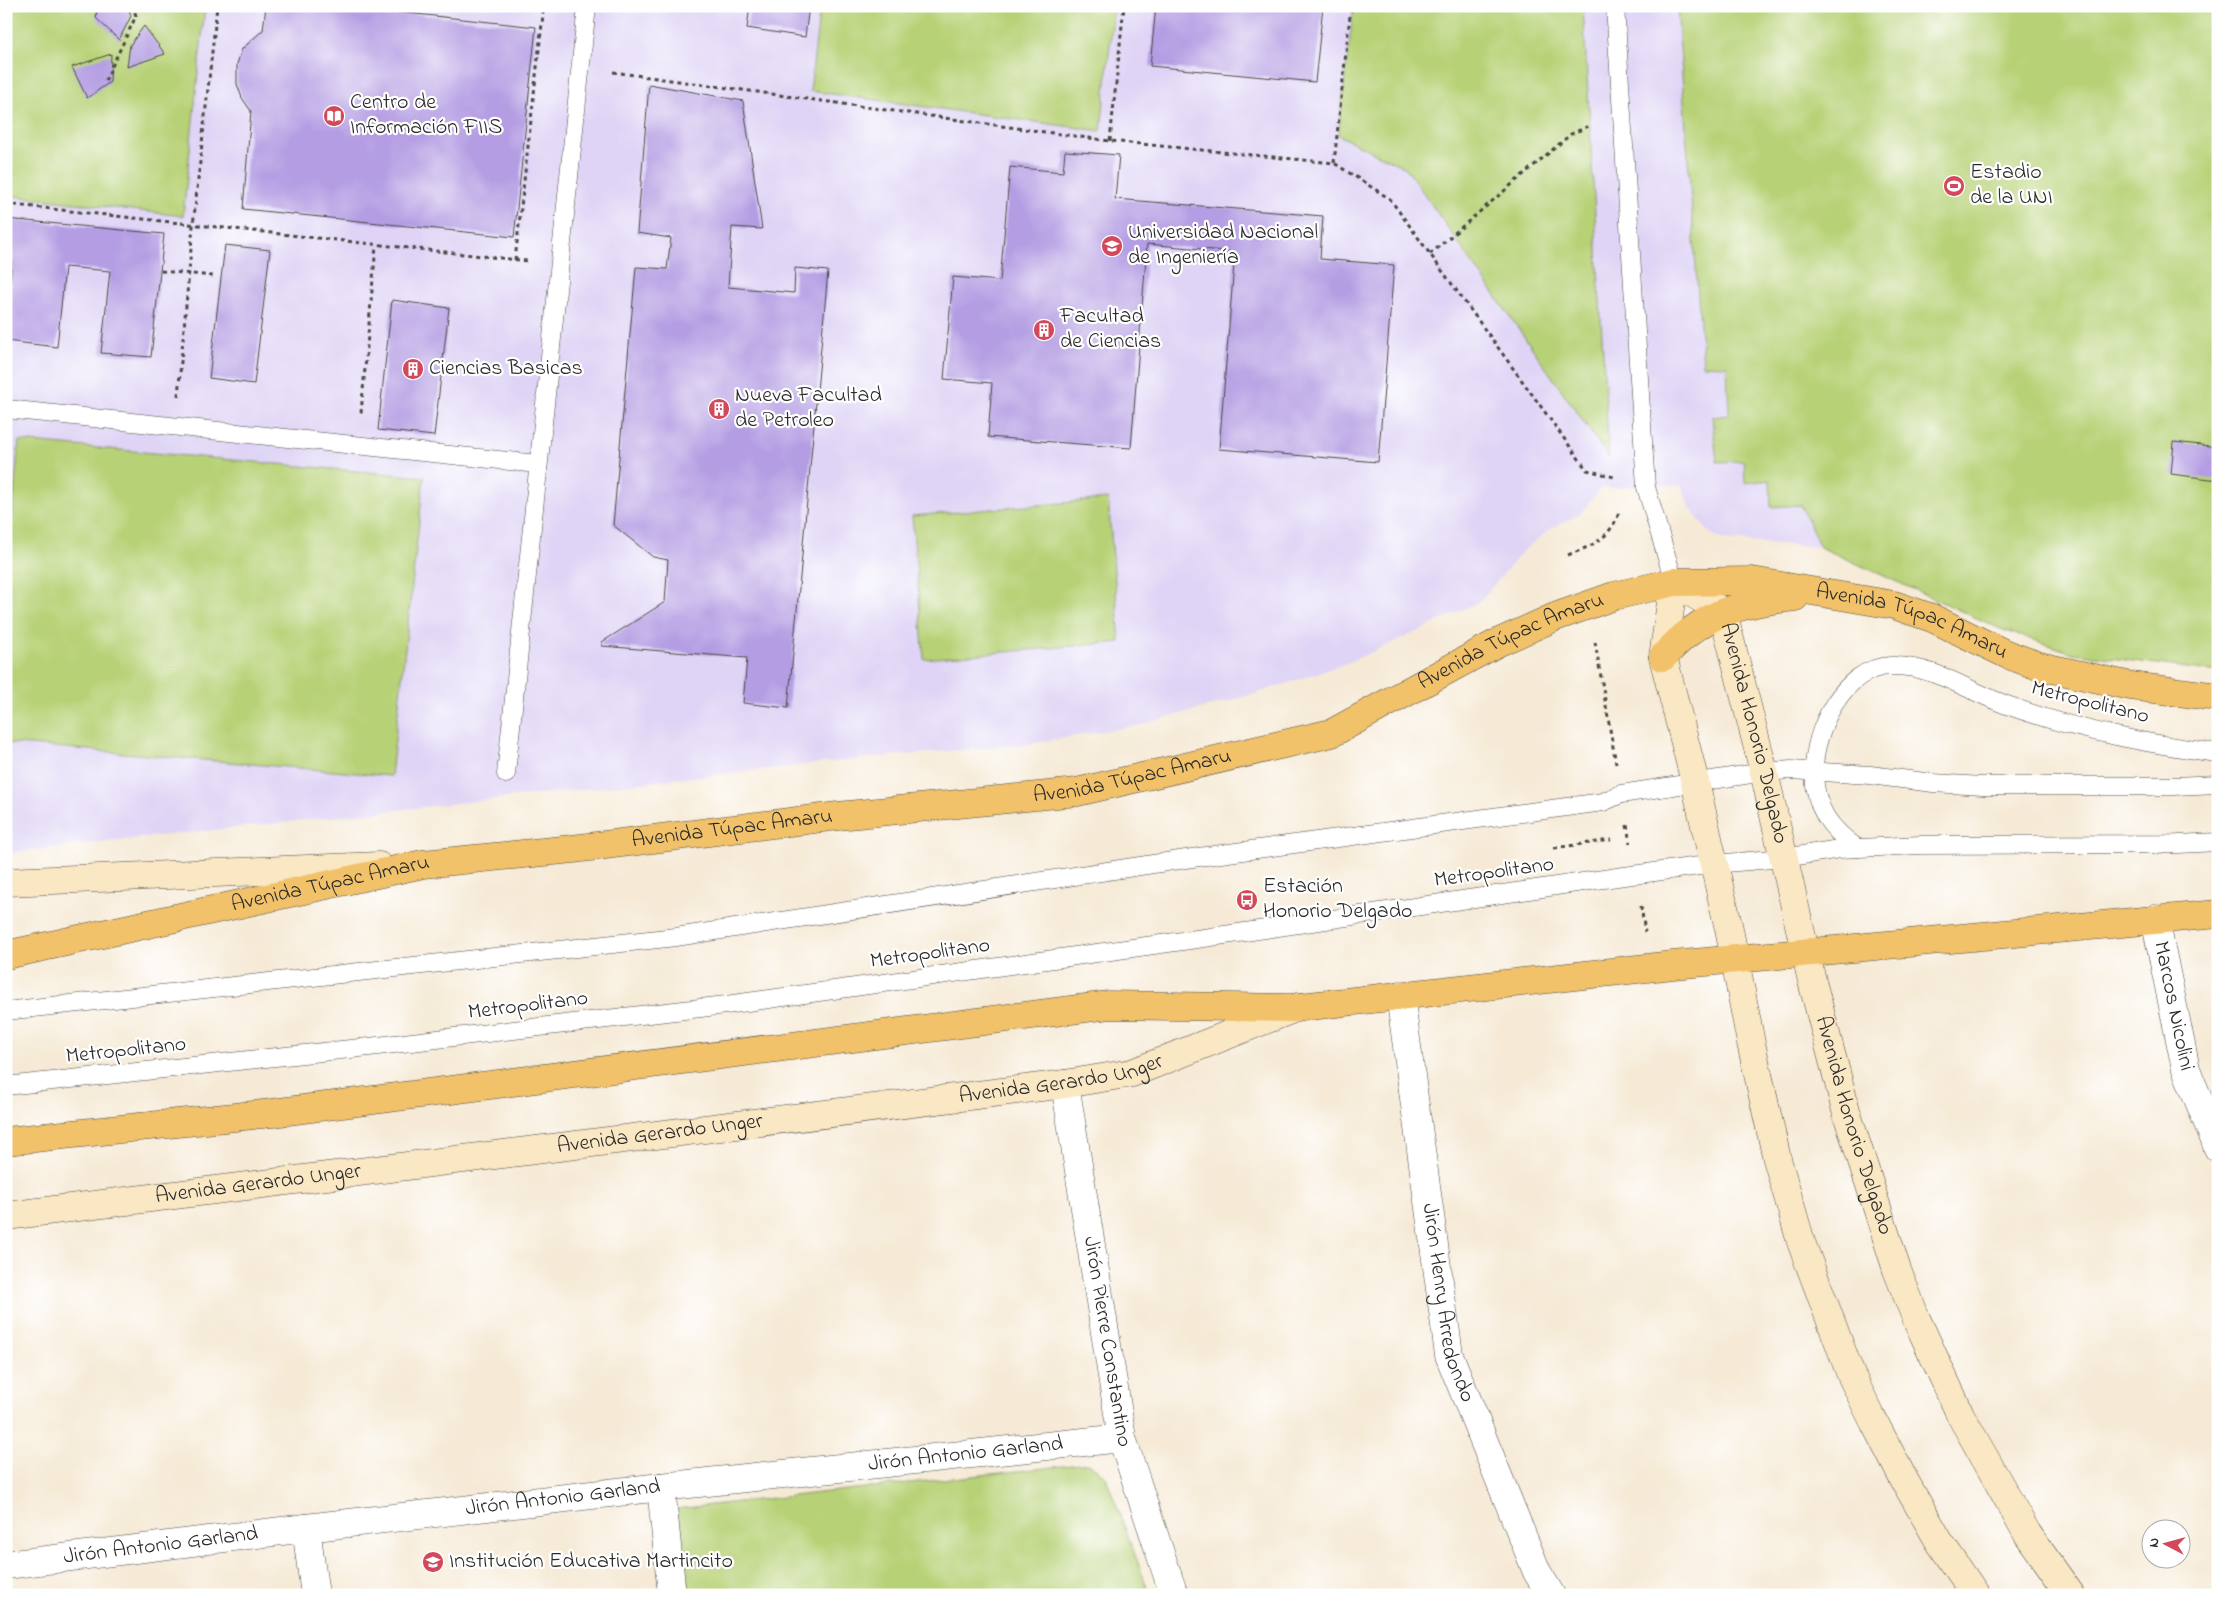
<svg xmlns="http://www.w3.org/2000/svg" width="2224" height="1601" viewBox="0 0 2224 1601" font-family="'Indie Flower',sans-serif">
  <rect width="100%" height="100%" fill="#fff"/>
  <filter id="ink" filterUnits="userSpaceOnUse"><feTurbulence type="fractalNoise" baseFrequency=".02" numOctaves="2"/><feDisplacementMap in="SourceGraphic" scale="10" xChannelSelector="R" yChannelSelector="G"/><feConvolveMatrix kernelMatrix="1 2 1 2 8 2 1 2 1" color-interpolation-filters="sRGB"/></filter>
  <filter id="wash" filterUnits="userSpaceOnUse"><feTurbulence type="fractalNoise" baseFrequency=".0096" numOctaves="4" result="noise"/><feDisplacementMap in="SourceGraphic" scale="20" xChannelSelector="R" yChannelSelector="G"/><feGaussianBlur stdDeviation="1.12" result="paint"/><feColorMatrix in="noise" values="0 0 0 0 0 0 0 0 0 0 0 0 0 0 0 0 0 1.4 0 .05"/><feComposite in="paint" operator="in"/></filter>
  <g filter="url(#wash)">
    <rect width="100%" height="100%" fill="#f6ead6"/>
    <polygon fill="#dfd4f5" points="6,6 2218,6 2218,672 2073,653 2003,630 1820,547 1723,540 1709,532 1700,522 1689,506 1681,485 1601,488 1580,514 1552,528 1523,551 1480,601 1419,631 1347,663 1255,694 1140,725 1030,744 858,759 6,853"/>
    <g fill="#b7d176" stroke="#717e50">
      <polygon points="6,6 205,6 183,216 6,195"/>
      <polygon points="820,6 1114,6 1101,131 810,91"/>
      <polygon points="1354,6 1583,6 1609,458 1406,168 1338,135"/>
      <polygon points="1677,6 2218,6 2218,672 2073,653 2003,630 1820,547 1801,505 1771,507 1770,480 1745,483 1744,461 1717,462 1712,417 1729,415 1727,366 1703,365"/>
      <polygon points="19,441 424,477 391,776 6,743 6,579"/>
      <polygon points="1108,499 1120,642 924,659 912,516"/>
      <polygon points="1089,1463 1106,1477 1150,1595 685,1595 676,1509"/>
    </g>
    <g id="blocks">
      <g fill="#b49de3">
        <polygon points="100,6 128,6 131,16 119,40 96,18 97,8"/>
        <polygon points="266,6 342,6 536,27 514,237 243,209 251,111 242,98 237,84 237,64 242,49 263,30"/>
        <polygon points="750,6 809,6 805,37 747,28"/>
        <polygon points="1156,6 1323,6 1315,82 1150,66"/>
        <polygon points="144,26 165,54 127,67 130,45"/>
        <polygon points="111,54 110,82 87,98 72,67"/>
        <polygon points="649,84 743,101 762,229 732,227 728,287 794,293 795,268 828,271 788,708 743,703 747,658 602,646 602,642 665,602 668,560 653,557 613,525 636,267 667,269 671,238 637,233"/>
        <polygon points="1065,151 1119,155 1115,199 1323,216 1320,259 1394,265 1378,462 1219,449 1235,252 1147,244 1131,448 988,437 992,383 944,379 953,277 1000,281 1010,167 1063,172"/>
        <polygon points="6,219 164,234 151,357 101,353 110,271 65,267 57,347 6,341 12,258 6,258"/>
        <polygon points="225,245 270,250 254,384 209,378"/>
        <polygon points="392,300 449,308 434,436 378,430"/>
        <polygon points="2174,442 2218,447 2218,480 2171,474"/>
      </g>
    </g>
  </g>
  <g filter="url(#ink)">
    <use href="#blocks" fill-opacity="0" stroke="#494845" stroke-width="1"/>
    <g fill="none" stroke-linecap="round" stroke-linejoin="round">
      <g stroke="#494845" stroke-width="19">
        <g id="lane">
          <polyline points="1615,6 1646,487 1674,582"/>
          <polyline points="6,409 538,464"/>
          <polyline points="506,774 587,6"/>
          <path d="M1857 848C1829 828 1815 808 1814 773 1813 731 1843 668 1890 666 1931 664 1968 691 2004 704 2072 729 2146 744 2218 753"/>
          <polyline points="6,1011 676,937 1199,857 1603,802 1621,794 1764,772 1791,770 1870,775 1933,783 1983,786 2174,786 2218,784"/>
          <polyline points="6,1086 369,1047 726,1005 1211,937 1617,877 1714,864 1784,858 1839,849 1920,845 2178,844 2218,842"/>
        </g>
      </g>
      <g stroke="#494845" stroke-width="29">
        <g id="street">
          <path id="s1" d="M2155 919 2186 1069 2218 1148"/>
          <path id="s2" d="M1400 995 1449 1355 1537 1572 1551 1595"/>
          <path id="s3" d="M1065 1084 1122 1438 1174 1595"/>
          <polyline points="661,1487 672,1595"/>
          <polyline points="306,1528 315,1595"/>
          <path id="s4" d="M6 1565 306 1528 661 1487 1122 1438"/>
        </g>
      </g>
      <g stroke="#494845" stroke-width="29">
        <g id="secondary">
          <polyline points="6,882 379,866"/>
          <path id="s5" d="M6 1216 1065 1084 1132 1073 1298 1007"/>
          <path id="s6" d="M1976 1595 1939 1541 1903 1478 1874 1422 1851 1375 1801 1242 1777 1159 1751 1043 1729 929 1695 782 1663 657 1674 582 1723 612 1764 772 1812 981 1847 1114 1897 1270 1916 1318 1961 1416 2027 1533 2071 1595"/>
        </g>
      </g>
      <g stroke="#494845" stroke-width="29">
        <g id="primary">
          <path d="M1663 657C1702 613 1739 603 1795 597"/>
          <path id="s7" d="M6 955 423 864 573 849 838 816 1077 792 1332 733 1497 643 1555 617 1614 596 1674 582 1752 581 1894 605 1932 618 2006 654 2039 666 2131 686 2218 697"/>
          <polyline points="6,1141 272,1113 1109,1005 1292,1008 1673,965 2218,914"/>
        </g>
      </g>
      <g stroke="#494845" stroke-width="3" stroke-dasharray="4 4" stroke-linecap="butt">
        <polyline points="613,72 1110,141 1334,163 1390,199 1587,470 1614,477"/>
        <polyline points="105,81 136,16 133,6"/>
        <polyline points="1110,141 1124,6"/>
        <polyline points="1334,163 1351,6"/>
        <polyline points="6,204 528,261"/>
        <polyline points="1430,254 1571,134 1591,125"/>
        <polyline points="515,260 544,6"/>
        <polyline points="161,271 214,276"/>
        <polyline points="178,396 193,226 217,6"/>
        <polyline points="361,413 376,246"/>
        <path d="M1568 555C1596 544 1608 540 1620 511"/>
        <polyline points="1595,642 1616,764"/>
        <polyline points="1627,825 1630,843"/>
        <polyline points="1554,848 1611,840"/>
        <polyline points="1641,906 1645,932"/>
      </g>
      <use href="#lane" stroke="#fff" stroke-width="18"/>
      <use href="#street" stroke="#fff" stroke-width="28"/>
      <use href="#secondary" stroke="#fae7c3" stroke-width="28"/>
      <use href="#primary" stroke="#f2c26a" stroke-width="28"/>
    </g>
  </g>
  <defs>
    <g id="library-disc" transform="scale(1.125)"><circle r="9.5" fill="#d1495b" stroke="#fff"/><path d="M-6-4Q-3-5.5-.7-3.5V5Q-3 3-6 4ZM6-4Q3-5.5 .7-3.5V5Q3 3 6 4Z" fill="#fff"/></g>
    <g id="stadium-disc" transform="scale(1.125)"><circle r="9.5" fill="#d1495b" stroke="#fff"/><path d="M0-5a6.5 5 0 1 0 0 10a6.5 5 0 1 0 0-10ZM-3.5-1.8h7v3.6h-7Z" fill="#fff"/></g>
    <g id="university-disc" transform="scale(1.125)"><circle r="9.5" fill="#d1495b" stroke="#fff"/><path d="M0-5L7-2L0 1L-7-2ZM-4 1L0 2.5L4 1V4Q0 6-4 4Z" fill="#fff"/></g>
    <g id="building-disc" transform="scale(1.125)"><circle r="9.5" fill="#d1495b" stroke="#fff"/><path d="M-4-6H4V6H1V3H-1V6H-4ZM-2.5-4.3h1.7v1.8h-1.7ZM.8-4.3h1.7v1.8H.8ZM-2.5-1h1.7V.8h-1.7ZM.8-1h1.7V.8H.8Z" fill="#fff"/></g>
    <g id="bus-disc" transform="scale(1.125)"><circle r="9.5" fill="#d1495b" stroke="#fff"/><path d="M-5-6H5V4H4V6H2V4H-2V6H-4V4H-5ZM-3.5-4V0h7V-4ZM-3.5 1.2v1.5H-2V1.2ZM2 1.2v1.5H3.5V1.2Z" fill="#fff"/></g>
    <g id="school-disc" transform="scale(1.125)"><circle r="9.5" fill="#d1495b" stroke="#fff"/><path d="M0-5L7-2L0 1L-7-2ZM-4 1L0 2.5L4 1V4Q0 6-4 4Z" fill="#fff"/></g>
  </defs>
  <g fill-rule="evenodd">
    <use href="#library-disc" x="334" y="116"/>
    <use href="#stadium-disc" x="1954" y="186"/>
    <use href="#university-disc" x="1112" y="246"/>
    <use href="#building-disc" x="1044" y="330"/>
    <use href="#building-disc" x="413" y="369"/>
    <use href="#building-disc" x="719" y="409"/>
    <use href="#bus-disc" x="1247" y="900"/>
    <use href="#school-disc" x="433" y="1562"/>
  </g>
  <g text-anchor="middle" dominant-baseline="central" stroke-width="4.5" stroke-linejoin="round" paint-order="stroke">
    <g font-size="22" fill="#2b2b2b" stroke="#fff" text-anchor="start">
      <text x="350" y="103">Centro de<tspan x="350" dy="25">Información FIIS</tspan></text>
      <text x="1970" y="173">Estadio<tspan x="1970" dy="25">de la UNI</tspan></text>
      <text x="1128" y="233">Universidad Nacional<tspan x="1128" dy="25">de Ingeniería</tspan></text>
      <text x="1060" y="317">Facultad<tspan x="1060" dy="25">de Ciencias</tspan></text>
      <text x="429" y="369">Ciencias Basicas</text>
      <text x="735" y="396">Nueva Facultad<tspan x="735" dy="25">de Petroleo</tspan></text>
      <text x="1263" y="887">Estación<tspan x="1263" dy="25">Honorio Delgado</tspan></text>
      <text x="449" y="1562">Institución Educativa Martincito</text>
    </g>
    <g font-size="22" fill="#2b2b2b" stroke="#fff">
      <text stroke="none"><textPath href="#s7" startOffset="1966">Avenida Túpac Amaru</textPath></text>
      <text stroke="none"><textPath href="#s7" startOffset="1548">Avenida Túpac Amaru</textPath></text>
      <text transform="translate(2090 703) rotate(14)">Metropolitano</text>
      <text stroke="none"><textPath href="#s6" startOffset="1255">Avenida Honorio Delgado</textPath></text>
      <text stroke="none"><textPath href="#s7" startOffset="1142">Avenida Túpac Amaru</textPath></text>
      <text stroke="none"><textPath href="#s7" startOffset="738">Avenida Túpac Amaru</textPath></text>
      <text transform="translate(1494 873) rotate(-8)">Metropolitano</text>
      <text stroke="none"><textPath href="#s7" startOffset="332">Avenida Túpac Amaru</textPath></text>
      <text transform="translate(930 954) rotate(-8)">Metropolitano</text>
      <text transform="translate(528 1006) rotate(-7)">Metropolitano</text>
      <text stroke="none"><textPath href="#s1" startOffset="89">Marcos Nicolini</textPath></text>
      <text transform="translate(126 1051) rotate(-6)">Metropolitano</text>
      <text stroke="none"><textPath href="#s5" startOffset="1064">Avenida Gerardo Unger</textPath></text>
      <text stroke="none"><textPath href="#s6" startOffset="1660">Avenida Honorio Delgado</textPath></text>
      <text stroke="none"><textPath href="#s5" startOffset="659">Avenida Gerardo Unger</textPath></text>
      <text stroke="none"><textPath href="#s5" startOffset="254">Avenida Gerardo Unger</textPath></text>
      <text stroke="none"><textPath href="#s2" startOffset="312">Jirón Henry Arredondo</textPath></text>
      <text stroke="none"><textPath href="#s3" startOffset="261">Jirón Pierre Constantino</textPath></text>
      <text stroke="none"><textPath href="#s4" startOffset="966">Jirón Antonio Garland</textPath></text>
      <text stroke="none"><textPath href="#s4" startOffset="561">Jirón Antonio Garland</textPath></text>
      <text stroke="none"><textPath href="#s4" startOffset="156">Jirón Antonio Garland</textPath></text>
    </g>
  </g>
  <rect width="2224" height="1601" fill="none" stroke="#fff" stroke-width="25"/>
  <g transform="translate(2166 1544) rotate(276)"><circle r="24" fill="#ffffff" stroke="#aaaaaa"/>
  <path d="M0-4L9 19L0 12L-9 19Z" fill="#d1495b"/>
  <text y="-8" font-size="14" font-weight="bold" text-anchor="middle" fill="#2b2b2b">N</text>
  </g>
</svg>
